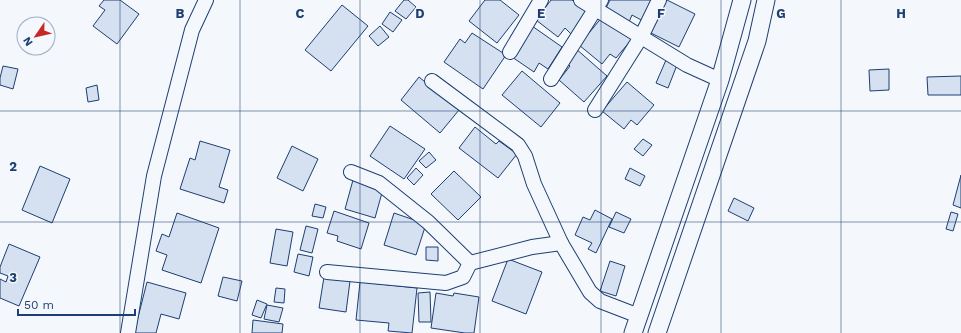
<svg xmlns="http://www.w3.org/2000/svg" width="961" height="333" viewBox="0 0 961 333" font-family="'Work Sans',sans-serif">
  <rect width="100%" height="100%" fill="#f4f7fb"/>
  <g fill="#d5e0f0" stroke="#1d3f73">
    <polygon points="104,0 120,0 139,14 117,44 93,26 105,10 99,6"/>
    <polygon points="404,0 408,0 416,7 406,19 395,11"/>
    <polygon points="485,0 500,0 519,15 497,43 469,21"/>
    <polygon points="551,0 572,0 588,13 571,34 565,28 558,37 536,20"/>
    <polygon points="610,0 654,0 643,21 632,15 629,22 605,10"/>
    <polygon points="662,0 667,0 695,14 679,47 647,31"/>
    <polygon points="342,5 368,26 331,71 305,50"/>
    <polygon points="390,12 402,20 393,32 382,24"/>
    <polygon points="603,16 632,39 616,58 610,54 602,64 579,45"/>
    <polygon points="380,26 389,37 378,46 369,36"/>
    <polygon points="532,26 562,47 548,69 539,63 534,72 512,57"/>
    <polygon points="472,33 506,55 483,89 444,62 460,39 465,43"/>
    <polygon points="575,48 607,76 584,102 559,80 570,66 564,61"/>
    <polygon points="666,60 677,65 668,88 656,83"/>
    <polygon points="3,66 18,69 13,89 0,85 0,78"/>
    <polygon points="889,69 889,90 870,91 869,70"/>
    <polygon points="522,71 560,103 541,127 502,95"/>
    <polygon points="961,76 961,95 928,95 927,77"/>
    <polygon points="419,77 459,110 440,133 401,100"/>
    <polygon points="627,82 654,105 637,125 631,120 624,129 602,111"/>
    <polygon points="97,85 99,100 88,102 86,88"/>
    <polygon points="390,126 425,149 404,179 370,156"/>
    <polygon points="475,127 496,144 499,141 517,154 498,178 459,148"/>
    <polygon points="643,139 652,145 643,156 634,149"/>
    <polygon points="200,141 230,150 219,187 228,190 224,203 180,189 190,158 195,160"/>
    <polygon points="292,146 318,159 303,191 277,178"/>
    <polygon points="429,152 436,160 426,168 419,161"/>
    <polygon points="40,166 70,179 52,223 22,210"/>
    <polygon points="416,168 423,175 414,185 407,178"/>
    <polygon points="630,168 645,176 640,186 625,179"/>
    <polygon points="454,171 481,197 458,220 431,194"/>
    <polygon points="961,175 961,208 953,205"/>
    <polygon points="353,180 383,189 375,218 345,209"/>
    <polygon points="734,198 754,208 748,221 728,211"/>
    <polygon points="315,204 326,207 323,218 312,216"/>
    <polygon points="595,210 612,219 596,253 588,249 592,243 575,235 583,217 590,220"/>
    <polygon points="334,211 369,223 361,249 337,241 338,236 327,233"/>
    <polygon points="616,212 631,219 624,233 609,227"/>
    <polygon points="951,212 958,214 953,231 946,229"/>
    <polygon points="177,213 219,228 201,283 162,270 167,255 156,251 162,234 169,237"/>
    <polygon points="394,213 426,224 416,255 384,245"/>
    <polygon points="306,226 318,229 312,253 300,250"/>
    <polygon points="276,229 293,232 287,266 270,263"/>
    <polygon points="9,244 40,257 19,306 0,298 0,279 6,282 8,276 0,273 0,267"/>
    <polygon points="426,247 438,247 438,261 426,260"/>
    <polygon points="298,254 313,257 309,276 294,272"/>
    <polygon points="508,259 542,272 526,314 492,301"/>
    <polygon points="610,261 625,266 616,296 600,291"/>
    <polygon points="223,277 242,281 237,301 218,296"/>
    <polygon points="324,277 350,281 346,312 319,308"/>
    <polygon points="147,282 186,293 179,319 161,314 156,333 134,333"/>
    <polygon points="360,282 417,288 412,333 388,331 389,323 356,320"/>
    <polygon points="276,288 285,289 284,303 274,302"/>
    <polygon points="430,292 431,322 419,322 418,293"/>
    <polygon points="436,293 453,296 454,293 479,297 474,333 465,333 431,328"/>
    <polygon points="257,300 267,304 261,318 252,315"/>
    <polygon points="267,305 283,308 279,322 264,319"/>
    <polygon points="253,320 283,324 282,333 252,333"/>
  </g>
  <g fill="none" stroke-linecap="round" stroke-linejoin="round">
    <g stroke="#1d3f73" stroke-width="16">
      <g id="minor">
        <polyline points="581,0 687,65 720,80"/>
        <polyline points="510,52 541,0"/>
        <polyline points="551,79 601,0"/>
        <polyline points="432,81 518,145 525,156 534,184 561,243 590,292 600,301 639,316"/>
        <polyline points="595,110 641,37 659,0"/>
        <polyline points="351,172 379,183 428,222 470,263"/>
        <polyline points="327,272 446,283 463,277 470,263 532,247 561,243"/>
        <polyline points="128,333 154,176 192,30 206,0"/>
      </g>
    </g>
    <g stroke="#1d3f73" stroke-width="19">
      <g id="tertiary">
        <polyline points="633,333 720,80 742,0"/>
        <polyline points="657,333 757,41 766,0"/>
      </g>
    </g>
    <use href="#minor" stroke="#f4f7fb" stroke-width="14"/>
    <use href="#tertiary" stroke="#f4f7fb" stroke-width="17"/>
  </g>
  <path fill="none" stroke="#1d3f73" stroke-width="1" stroke-opacity="0.55" d="M120 0V333M240 0V333M360 0V333M480 0V333M601 0V333M721 0V333M841 0V333M0 111H961M0 222H961"/>
  <g font-size="13" text-anchor="middle" font-weight="bold" fill="#1d3f73" stroke="#f4f7fb" stroke-width="3" stroke-linejoin="round" paint-order="stroke">
    <text x="180" y="18">B</text>
    <text x="300" y="18">C</text>
    <text x="420" y="18">D</text>
    <text x="541" y="18">E</text>
    <text x="661" y="18">F</text>
    <text x="781" y="18">G</text>
    <text x="901" y="18">H</text>
    <text x="13" y="171">2</text>
    <text x="13" y="282">3</text>
  </g>
  <g transform="translate(36 36) rotate(236)"><circle r="19" fill="#f4f7fb" stroke="#9eadc5"/>
  <path d="M0-3L7 15L0 10L-7 15Z" fill="#c62828"/>
  <text y="-6" font-size="11" font-weight="bold" text-anchor="middle" fill="#1d3f73">N</text>
  </g>
  <path d="M18 309v6h117v-6" fill="none" stroke="#1d3f73" stroke-width="2"/>
  <text x="24" y="309" font-size="12" fill="#1d3f73" stroke="#f4f7fb" stroke-width="3" paint-order="stroke">50 m</text>
</svg>
